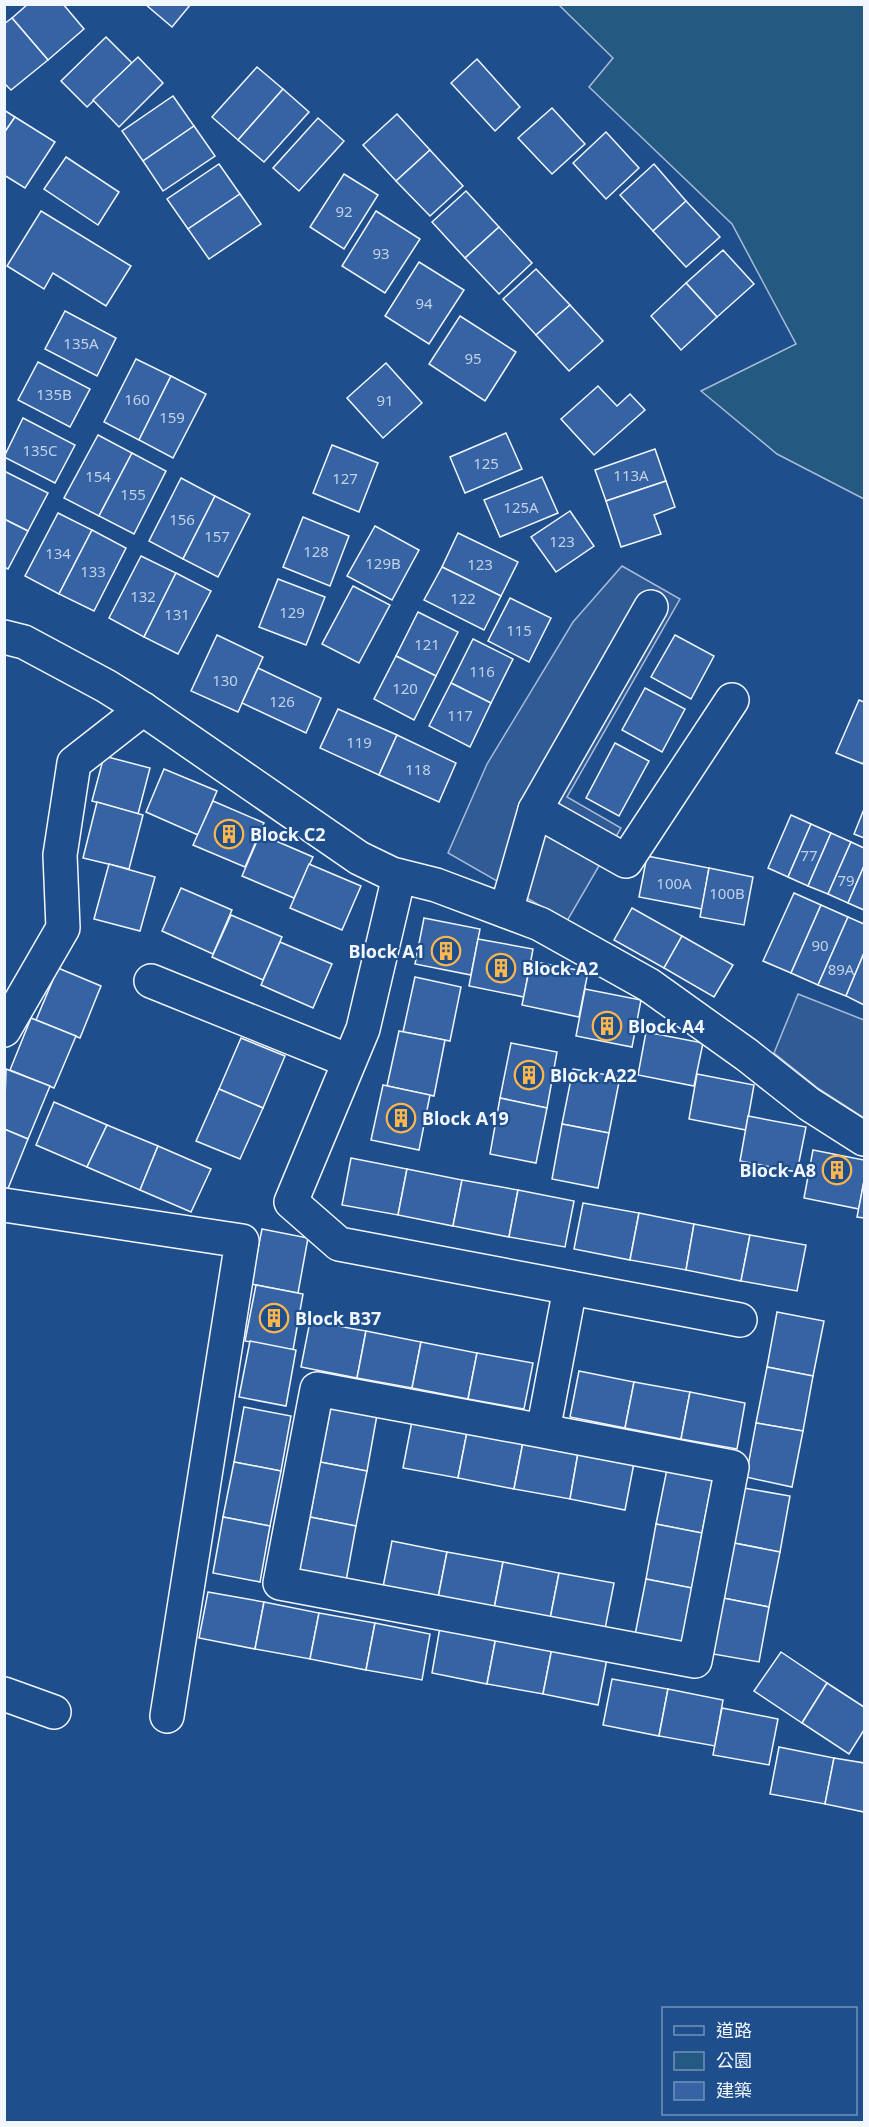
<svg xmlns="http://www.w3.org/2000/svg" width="869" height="2127" viewBox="0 0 869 2127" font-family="'Noto Sans','Noto Sans TC',sans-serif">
  <rect width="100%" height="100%" fill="#1f4e8c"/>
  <polygon fill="#245a82" stroke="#a8bbd7" stroke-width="1.5" points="559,5 864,5 864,499 777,454 701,391 796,344 732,224 589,87 613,58"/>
  <g fill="#305b95" stroke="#a8bbd7" stroke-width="1.5">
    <polygon points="622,566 680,599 567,797 621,828 567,921 448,853 487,764 573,622"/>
    <polygon points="798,994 864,1020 864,1118 819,1089 774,1053"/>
  </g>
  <g fill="#3563a3" stroke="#f2f6ff" stroke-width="1.5">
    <polygon points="28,4 63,4 84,29 48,60 12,18"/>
    <polygon points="145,4 191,4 172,27"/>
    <polygon points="12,18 48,60 11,90 4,83 4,24"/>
    <polygon points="106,37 132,63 87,107 61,81"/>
    <polygon points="138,57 163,83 119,127 93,100"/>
    <polygon points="477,59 520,107 495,131 451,83"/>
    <polygon points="257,67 283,89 238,140 212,117"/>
    <polygon points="283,89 309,112 264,162 238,140"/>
    <polygon points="173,96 194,126 143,161 122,131"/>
    <polygon points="552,108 585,144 552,174 518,138"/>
    <polygon points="4,110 15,117 4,133"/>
    <polygon points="397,114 430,150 396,181 363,145"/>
    <polygon points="15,117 55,142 25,188 4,175 4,133"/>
    <polygon points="318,118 344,141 299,191 273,168"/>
    <polygon points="194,126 215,156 163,191 143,161"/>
    <polygon points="606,132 639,168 606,199 573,163"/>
    <polygon points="430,150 463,186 430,216 396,181"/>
    <polygon points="66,157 119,192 98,225 44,189"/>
    <polygon points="219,164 240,194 188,229 167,199"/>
    <polygon points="654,164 686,201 653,231 620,195"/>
    <polygon points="344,174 378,195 344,249 310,227"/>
    <polygon points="466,191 499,227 465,258 432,222"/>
    <polygon points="240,194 261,224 209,259 188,229"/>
    <polygon points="686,201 720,237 686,267 653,231"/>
    <polygon points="41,211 131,266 106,306 53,273 44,289 7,266"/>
    <polygon points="376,211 420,239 385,293 342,266"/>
    <polygon points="499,227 532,263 499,294 465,258"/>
    <polygon points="723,250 754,284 717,317 686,283"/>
    <polygon points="419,262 464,290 429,344 385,316"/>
    <polygon points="536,269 570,305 536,335 503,299"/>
    <polygon points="686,283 717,317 681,350 651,316"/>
    <polygon points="570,305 603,341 569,371 536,335"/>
    <polygon points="65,311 116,338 97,376 45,349"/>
    <polygon points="460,316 516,352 485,401 429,364"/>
    <polygon points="136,359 171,376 139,440 104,422"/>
    <polygon points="38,362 90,389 70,427 18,400"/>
    <polygon points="386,363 422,403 383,438 347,398"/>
    <polygon points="171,376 206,394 173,458 139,440"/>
    <polygon points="598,386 617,406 630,394 645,410 594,455 561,419"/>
    <polygon points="23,418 75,445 55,483 4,457"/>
    <polygon points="506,433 522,469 465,493 450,457"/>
    <polygon points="98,435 132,453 99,516 64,498"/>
    <polygon points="332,445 378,463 359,512 313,493"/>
    <polygon points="655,449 666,481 606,501 595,470"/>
    <polygon points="132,453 166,471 134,534 99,516"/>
    <polygon points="4,471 48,493 28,531 4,519"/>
    <polygon points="542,477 558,513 500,537 484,500"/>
    <polygon points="181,478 215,496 183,559 149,541"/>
    <polygon points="666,481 675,507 654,515 661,534 621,547 606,501"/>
    <polygon points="215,496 250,514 218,577 183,559"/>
    <polygon points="570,511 594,546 556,572 531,537"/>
    <polygon points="58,513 92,530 59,594 25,576"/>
    <polygon points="303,517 349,536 330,586 283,567"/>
    <polygon points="4,519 28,531 8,569 4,567"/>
    <polygon points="375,526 419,550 392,600 347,576"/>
    <polygon points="92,530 126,548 94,611 59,594"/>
    <polygon points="458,533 518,562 501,596 442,567"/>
    <polygon points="141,556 176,573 144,637 109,618"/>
    <polygon points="442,567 501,596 484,630 424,600"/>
    <polygon points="176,573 211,591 178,654 144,637"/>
    <polygon points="278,579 325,597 306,645 259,627"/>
    <polygon points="353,586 390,605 359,663 322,644"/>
    <polygon points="510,598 551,618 529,662 488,641"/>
    <polygon points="418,612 458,632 436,676 396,656"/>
    <polygon points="217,635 263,657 238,712 191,691"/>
    <polygon points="675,635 714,656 691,699 651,677"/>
    <polygon points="473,639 513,659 491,703 451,683"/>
    <polygon points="396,656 436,676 414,720 374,699"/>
    <polygon points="258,668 321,698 306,733 242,703"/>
    <polygon points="451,683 491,703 470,747 429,726"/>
    <polygon points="645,688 685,709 662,752 622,730"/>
    <polygon points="859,700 864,702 864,760 863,764 836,753"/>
    <polygon points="338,709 397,735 379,775 320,748"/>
    <polygon points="397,735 456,763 439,802 379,775"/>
    <polygon points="615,743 649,761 619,816 586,798"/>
    <polygon points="104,756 150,768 138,814 92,801"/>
    <polygon points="164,769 217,791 198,835 146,812"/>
    <polygon points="213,801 264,823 245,867 193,845"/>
    <polygon points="97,802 143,815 129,869 83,858"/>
    <polygon points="864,809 864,838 854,834"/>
    <polygon points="791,815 811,824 788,877 768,868"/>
    <polygon points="811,824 831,833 808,886 788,877"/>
    <polygon points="831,833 851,842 828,894 808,886"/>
    <polygon points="260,834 313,857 294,898 242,876"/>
    <polygon points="851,842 864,848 864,866 848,903 828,894"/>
    <polygon points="647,856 709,868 702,909 639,897"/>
    <polygon points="109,864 155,877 140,931 94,919"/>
    <polygon points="309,864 361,886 342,930 290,908"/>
    <polygon points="864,866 864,910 848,903"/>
    <polygon points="709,868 753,877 744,925 700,917"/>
    <polygon points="181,888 232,910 213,954 162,931"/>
    <polygon points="794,893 821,905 791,973 763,961"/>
    <polygon points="821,905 848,917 818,985 791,973"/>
    <polygon points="632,908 682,936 664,968 614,940"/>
    <polygon points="231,915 282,937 263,980 212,957"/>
    <polygon points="848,917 864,924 864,953 846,996 818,985"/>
    <polygon points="424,918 480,929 471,975 415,964"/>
    <polygon points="682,936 733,965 714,997 664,968"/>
    <polygon points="478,939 533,949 524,997 469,986"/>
    <polygon points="280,942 332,964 313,1008 261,985"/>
    <polygon points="864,953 864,1005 846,996"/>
    <polygon points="531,961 588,972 579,1017 522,1005"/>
    <polygon points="58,968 101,986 80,1038 36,1020"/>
    <polygon points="415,977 461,987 450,1041 403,1032"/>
    <polygon points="585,989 641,1000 632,1047 576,1036"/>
    <polygon points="31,1018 76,1036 54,1088 10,1070"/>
    <polygon points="399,1031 445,1040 434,1096 387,1086"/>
    <polygon points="646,1032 703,1043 694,1086 638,1075"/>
    <polygon points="241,1038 285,1056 263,1108 219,1089"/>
    <polygon points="511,1043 557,1052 547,1108 500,1098"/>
    <polygon points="6,1069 50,1086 28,1139 4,1129"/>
    <polygon points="573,1069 620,1077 609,1133 562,1124"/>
    <polygon points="697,1074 754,1085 746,1130 689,1119"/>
    <polygon points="383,1085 430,1095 419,1150 371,1140"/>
    <polygon points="219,1089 263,1108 240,1159 196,1141"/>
    <polygon points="500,1098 547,1108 536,1163 490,1154"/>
    <polygon points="54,1102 107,1125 87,1167 36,1145"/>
    <polygon points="748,1116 806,1127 797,1172 740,1161"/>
    <polygon points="562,1124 609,1133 598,1188 552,1179"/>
    <polygon points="107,1125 158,1146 140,1190 87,1167"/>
    <polygon points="4,1129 28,1139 7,1191 4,1190"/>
    <polygon points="158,1146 211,1169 191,1212 140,1190"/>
    <polygon points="813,1150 864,1160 864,1181 859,1209 804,1198"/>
    <polygon points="351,1158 407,1169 398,1215 342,1205"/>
    <polygon points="407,1169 462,1180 453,1226 398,1215"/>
    <polygon points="462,1180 518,1190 509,1237 453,1226"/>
    <polygon points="864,1181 864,1218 857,1217"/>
    <polygon points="518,1190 574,1201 565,1247 509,1237"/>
    <polygon points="583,1203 639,1213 630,1260 574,1249"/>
    <polygon points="639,1213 694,1224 686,1270 630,1260"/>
    <polygon points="694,1224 750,1235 741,1281 686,1270"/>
    <polygon points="262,1229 308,1238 298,1293 251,1284"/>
    <polygon points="750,1235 806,1245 797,1291 741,1281"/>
    <polygon points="256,1285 303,1294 293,1350 245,1341"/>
    <polygon points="777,1312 824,1321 813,1376 767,1367"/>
    <polygon points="310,1321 366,1331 357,1378 301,1367"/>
    <polygon points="366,1331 421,1342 412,1388 357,1378"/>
    <polygon points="250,1341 296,1350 286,1406 239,1397"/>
    <polygon points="421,1342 477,1353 468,1399 412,1388"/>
    <polygon points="477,1353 533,1363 524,1409 468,1399"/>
    <polygon points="767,1367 813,1376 803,1431 756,1423"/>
    <polygon points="579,1371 634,1382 625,1428 570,1417"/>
    <polygon points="634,1382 690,1392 681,1439 625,1428"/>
    <polygon points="690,1392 745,1403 737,1449 681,1439"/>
    <polygon points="331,1406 377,1415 367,1471 320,1462"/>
    <polygon points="244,1407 291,1416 281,1471 234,1462"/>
    <polygon points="412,1421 467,1432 458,1478 403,1468"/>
    <polygon points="756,1423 803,1431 792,1487 746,1477"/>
    <polygon points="467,1432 523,1442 514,1489 458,1478"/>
    <polygon points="523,1442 578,1453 570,1499 514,1489"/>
    <polygon points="578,1453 634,1463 625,1510 570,1499"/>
    <polygon points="234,1462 281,1471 270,1526 223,1517"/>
    <polygon points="320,1462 367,1471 356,1526 310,1517"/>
    <polygon points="667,1469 713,1477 702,1533 656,1524"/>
    <polygon points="744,1488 790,1496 780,1552 734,1543"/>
    <polygon points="223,1517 270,1526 260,1582 213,1573"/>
    <polygon points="310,1517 356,1526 346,1581 299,1572"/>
    <polygon points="656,1524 702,1533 692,1588 646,1579"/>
    <polygon points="392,1541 447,1552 438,1598 383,1587"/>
    <polygon points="734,1543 780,1552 769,1607 723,1598"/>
    <polygon points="447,1552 503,1562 494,1609 438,1598"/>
    <polygon points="503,1562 559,1573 550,1619 494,1609"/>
    <polygon points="559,1573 614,1583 605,1629 550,1619"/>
    <polygon points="646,1579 692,1588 682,1643 635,1635"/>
    <polygon points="208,1592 264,1602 255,1649 199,1638"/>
    <polygon points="723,1598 769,1607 759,1662 713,1654"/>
    <polygon points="264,1602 319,1613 310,1659 255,1649"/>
    <polygon points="319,1613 375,1623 366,1670 310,1659"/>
    <polygon points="375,1623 430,1634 422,1680 366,1670"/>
    <polygon points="440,1627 496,1637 487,1684 432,1673"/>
    <polygon points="496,1637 552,1648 543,1694 487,1684"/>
    <polygon points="552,1648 607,1659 598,1705 543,1694"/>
    <polygon points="781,1652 827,1683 802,1723 754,1691"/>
    <polygon points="612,1679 668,1689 659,1736 603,1725"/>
    <polygon points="827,1683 864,1707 864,1730 849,1754 802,1723"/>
    <polygon points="668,1689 723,1700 715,1746 659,1736"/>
    <polygon points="722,1708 778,1719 769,1765 713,1755"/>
    <polygon points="779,1747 834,1758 825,1804 770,1794"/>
    <polygon points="834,1758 864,1763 864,1812 825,1804"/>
  </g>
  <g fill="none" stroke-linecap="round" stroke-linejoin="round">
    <g stroke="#f2f6ff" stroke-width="36">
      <g id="minor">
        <polyline points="4,637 24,642 106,686 143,709 359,858 392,874 436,885 540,924 649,985 747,1055 809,1104 864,1139"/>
        <polyline points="535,810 626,861 732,700"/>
        <polyline points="399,876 363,1029 291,1202 339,1244 740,1320"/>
        <polyline points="506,911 535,810 651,607"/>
        <polyline points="151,981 349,1061"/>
        <polyline points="4,1030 63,928 60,855 74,763 143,709"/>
        <polyline points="4,1205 242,1241 167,1716"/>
        <polyline points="543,1431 732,1467 695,1661 280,1583 317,1389 543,1431 570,1288"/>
        <polyline points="4,1694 54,1712"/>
      </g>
    </g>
    <use href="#minor" stroke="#1f4e8c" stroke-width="33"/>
  </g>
  <defs>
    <g id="building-ring" transform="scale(1.5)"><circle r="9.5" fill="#1f4e8c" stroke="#ffb74d" stroke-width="1.5"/><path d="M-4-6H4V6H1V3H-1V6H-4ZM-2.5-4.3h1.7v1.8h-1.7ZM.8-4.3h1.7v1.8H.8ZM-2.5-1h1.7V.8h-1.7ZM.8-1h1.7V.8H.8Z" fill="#ffb74d"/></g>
  </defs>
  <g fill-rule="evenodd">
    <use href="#building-ring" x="229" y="834"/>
    <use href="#building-ring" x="446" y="951"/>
    <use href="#building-ring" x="501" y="968"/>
    <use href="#building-ring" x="607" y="1026"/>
    <use href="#building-ring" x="529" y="1075"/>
    <use href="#building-ring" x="401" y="1118"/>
    <use href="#building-ring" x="837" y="1170"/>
    <use href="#building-ring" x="274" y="1318"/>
  </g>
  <g text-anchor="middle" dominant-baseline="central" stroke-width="4.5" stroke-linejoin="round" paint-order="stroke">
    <g font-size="15" fill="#c3d1e8">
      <text x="344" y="211">92</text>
      <text x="381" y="253">93</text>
      <text x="424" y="303">94</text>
      <text x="81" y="343">135A</text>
      <text x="473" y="358">95</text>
      <text x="54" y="394">135B</text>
      <text x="137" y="399">160</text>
      <text x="385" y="400">91</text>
      <text x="172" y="417">159</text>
      <text x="40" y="450">135C</text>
      <text x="486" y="463">125</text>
      <text x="631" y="475">113A</text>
      <text x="98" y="476">154</text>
      <text x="345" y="478">127</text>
      <text x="133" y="494">155</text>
      <text x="521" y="507">125A</text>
      <text x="182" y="519">156</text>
      <text x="217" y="536">157</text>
      <text x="562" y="541">123</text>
      <text x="316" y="551">128</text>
      <text x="58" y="553">134</text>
      <text x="383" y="563">129B</text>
      <text x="480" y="564">123</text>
      <text x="93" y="571">133</text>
      <text x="143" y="596">132</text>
      <text x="463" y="598">122</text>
      <text x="292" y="612">129</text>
      <text x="177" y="614">131</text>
      <text x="519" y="630">115</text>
      <text x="427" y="644">121</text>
      <text x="482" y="671">116</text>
      <text x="225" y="680">130</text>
      <text x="405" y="688">120</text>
      <text x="282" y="701">126</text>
      <text x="460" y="715">117</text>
      <text x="359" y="742">119</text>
      <text x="418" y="769">118</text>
      <text x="809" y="855">77</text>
      <text x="846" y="880">79</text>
      <text x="674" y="883">100A</text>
      <text x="727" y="893">100B</text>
      <text x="820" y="945">90</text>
      <text x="841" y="969">89A</text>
    </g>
    <g font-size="18" font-weight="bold" fill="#f2f6ff" stroke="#1f4e8c" text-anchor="start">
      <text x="250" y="834">Block C2</text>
      <text x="425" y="951" text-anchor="end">Block A1</text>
      <text x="522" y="968">Block A2</text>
      <text x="628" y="1026">Block A4</text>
      <text x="550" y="1075">Block A22</text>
      <text x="422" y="1118">Block A19</text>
      <text x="816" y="1170" text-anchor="end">Block A8</text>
      <text x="295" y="1318">Block B37</text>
    </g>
  </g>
  <rect width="869" height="2127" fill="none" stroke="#f2f6ff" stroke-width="12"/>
  <rect x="662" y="2007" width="195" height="108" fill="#1f4e8c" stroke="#7391ba" stroke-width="1.5"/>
  <rect x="674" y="2026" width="30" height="9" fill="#1f4e8c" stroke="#7391ba" stroke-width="1.5"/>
  <text x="716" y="2037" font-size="18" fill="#f2f6ff">道路</text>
  <rect x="674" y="2052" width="30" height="18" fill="#245a82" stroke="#7391ba" stroke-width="1.5"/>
  <text x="716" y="2067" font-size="18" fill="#f2f6ff">公園</text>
  <rect x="674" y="2082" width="30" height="18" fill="#3563a3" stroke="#7391ba" stroke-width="1.5"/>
  <text x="716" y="2097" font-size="18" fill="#f2f6ff">建築</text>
</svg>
